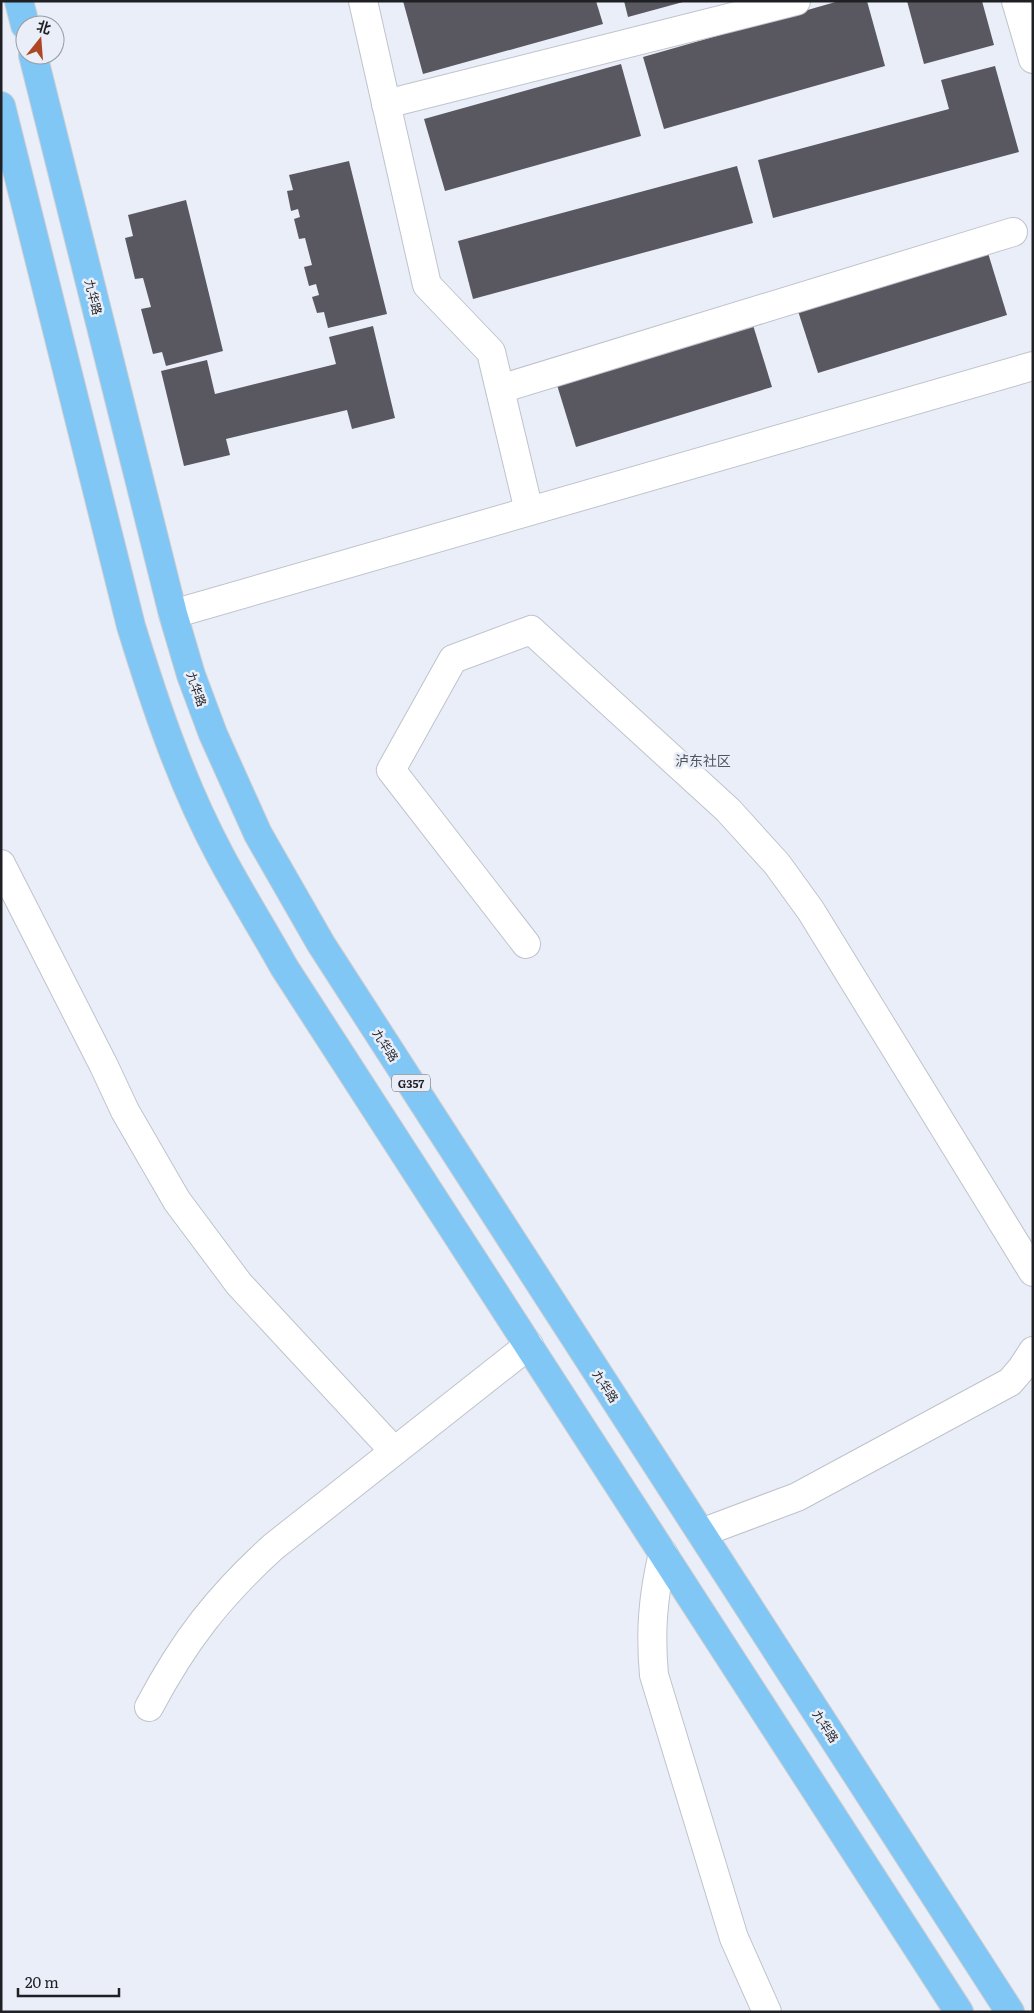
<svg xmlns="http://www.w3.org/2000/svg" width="1034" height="2013" viewBox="0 0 1034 2013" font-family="Literata,'Noto Sans SC',serif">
  <rect width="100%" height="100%" fill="#eaeef8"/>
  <g fill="#595860">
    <polygon points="403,1 596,1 603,24 423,74"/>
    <polygon points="624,1 683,1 683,2 628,17"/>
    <polygon points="839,1 867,1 885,66 664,129 643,57"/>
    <polygon points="907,1 982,1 994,45 924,64"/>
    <polygon points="621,64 641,136 445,191 424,119"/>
    <polygon points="995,66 1019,152 773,218 758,160 949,109 941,80"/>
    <polygon points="349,161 387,314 328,328 324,312 317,313 312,297 319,295 316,284 309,286 304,267 312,265 305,238 299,239 294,219 300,217 298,209 291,211 287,191 293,190 289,175"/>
    <polygon points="737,166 753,223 473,299 458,241"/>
    <polygon points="186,200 223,351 166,366 162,352 153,354 141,309 151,307 143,278 135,279 125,238 133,236 128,215"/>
    <polygon points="988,253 1007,315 818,373 798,311"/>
    <polygon points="753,325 772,387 576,447 557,385"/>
    <polygon points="373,326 395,418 352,429 347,410 226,439 230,455 184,466 161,371 207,360 215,394 336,364 329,337"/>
  </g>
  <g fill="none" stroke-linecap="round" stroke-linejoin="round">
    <g stroke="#bec3cc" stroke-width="30">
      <g id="minor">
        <polyline points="363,1 427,285 491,352 529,511"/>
        <polyline points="1016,1 1033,59"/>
        <polyline points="386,104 796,1"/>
        <polyline points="500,389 1013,232"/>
        <polyline points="173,614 1033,366"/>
        <polyline points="1,864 104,1066 125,1111 177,1201 239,1284 394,1451"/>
        <polyline points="526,944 391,770 453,659 531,630 728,810 777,864 811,911 1033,1272"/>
        <polyline points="701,1533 797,1497 1010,1382 1022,1368 1033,1351"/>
        <path d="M663 1553C653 1596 650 1631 654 1675L734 1938 767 2012"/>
        <path d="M149 1707C184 1641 218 1597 273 1547L529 1345"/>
      </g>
    </g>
    <g stroke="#cececf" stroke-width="30">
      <g id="highway">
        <polyline points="19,1 25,25"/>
        <polyline points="33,55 173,614 191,675 213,734 258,834 321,944 1010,2012"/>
        <path d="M1 106 131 626C155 704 181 782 220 855 240 893 263 929 284 967L959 2012"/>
      </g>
    </g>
    <use href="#minor" stroke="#fff" stroke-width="28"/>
    <use href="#highway" stroke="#81c7f6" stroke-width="28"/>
  </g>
  <g text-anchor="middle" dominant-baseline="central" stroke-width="5" stroke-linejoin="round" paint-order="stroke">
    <rect fill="#eaeef8" stroke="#5b5e63" stroke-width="1" x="392" y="1074.5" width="38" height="17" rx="4"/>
    <g font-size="11" font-weight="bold" fill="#1e2023">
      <text x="411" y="1083">G357</text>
    </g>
    <g font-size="12" fill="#1e2023" stroke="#eaeef8">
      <text transform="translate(94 297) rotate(76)">九华路</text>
      <text transform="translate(197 689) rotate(70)">九华路</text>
      <text transform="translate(386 1045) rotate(57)">九华路</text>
      <text transform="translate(606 1386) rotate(57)">九华路</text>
      <text transform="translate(826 1726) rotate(57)">九华路</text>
    </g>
    <g font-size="14" fill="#50545c" stroke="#eaeef8">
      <text x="703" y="760">泸东社区</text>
    </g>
  </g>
  <rect width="1034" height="2013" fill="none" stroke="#1e2023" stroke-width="5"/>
  <g transform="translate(40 40) rotate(17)"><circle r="24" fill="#eaeef8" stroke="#989ca3"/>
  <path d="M0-4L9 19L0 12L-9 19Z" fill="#ae4625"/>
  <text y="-8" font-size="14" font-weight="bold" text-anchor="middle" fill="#1e2023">北</text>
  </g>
  <path d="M18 1988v8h101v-8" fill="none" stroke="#1e2023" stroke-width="2.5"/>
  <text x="25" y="1988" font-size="15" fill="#1e2023" stroke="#eaeef8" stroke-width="4" paint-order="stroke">20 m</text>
</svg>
